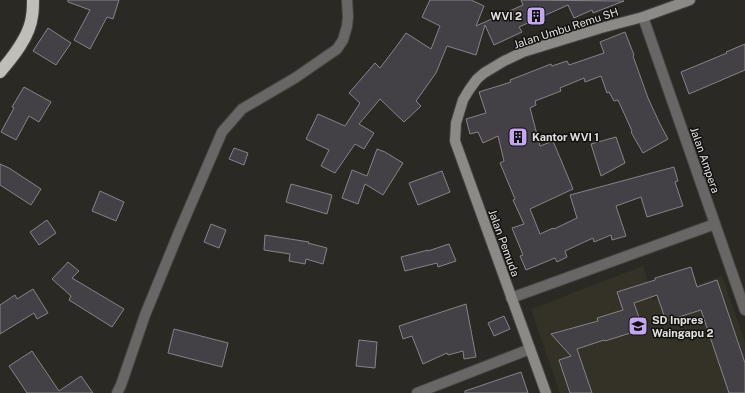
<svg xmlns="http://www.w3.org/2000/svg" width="745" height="393" viewBox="0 0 745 393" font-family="'Public Sans',sans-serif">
  <rect width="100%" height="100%" fill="#2a2924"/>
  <polygon fill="#343227" points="643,266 653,300 722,276 745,342 745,393 560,393 531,309"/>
  <g fill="#434146" stroke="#868489">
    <polygon points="68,0 119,0 113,19 107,17 90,49 74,40 90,10 68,2"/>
    <polygon points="430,0 471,0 484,6 476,26 523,5 521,0 624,1 593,13 592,10 574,18 568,5 519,27 522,32 494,45 485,25 476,55 447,46 436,73 416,101 421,106 404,122 380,99 359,124 374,133 364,149 355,144 335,173 321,166 329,150 306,139 318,114 345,126 360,103 349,93 375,63 380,68 396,47 406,33 431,49 440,26 422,17"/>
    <polygon points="48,28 71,43 56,65 33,51"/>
    <polygon points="625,32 634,55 633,56 648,98 660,124 668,139 643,153 631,132 632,131 618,100 614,101 609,92 607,93 601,76 585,82 584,78 560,88 561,91 535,101 536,105 530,108 540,146 553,141 573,189 530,209 540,234 553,228 554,229 577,218 570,195 674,167 678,181 675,182 683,206 647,217 641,197 616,206 626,236 612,240 611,235 594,242 593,238 565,251 567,257 557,262 555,258 526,270 520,256 523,255 512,228 524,224 513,200 515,199 500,163 504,161 498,136 483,143 478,132 470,134 466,119 486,113 479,92 511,82 510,80 551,64 552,66 567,61 569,65 604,53 600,42"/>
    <polygon points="745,44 745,70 689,94 681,72 727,53 726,52"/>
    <polygon points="24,87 51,102 39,122 29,116 16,140 1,132 14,108 12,107"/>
    <polygon points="616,137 625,163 601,176 591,144"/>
    <polygon points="234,148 248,153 244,165 229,159"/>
    <polygon points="377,149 385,152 403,163 383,195 365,184 358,204 342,198 352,170 367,176"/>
    <polygon points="0,164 9,168 41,189 31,205 0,185"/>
    <polygon points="442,171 450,192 418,205 409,183"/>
    <polygon points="291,184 332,195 327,214 286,202"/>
    <polygon points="100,191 124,202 116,221 92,211"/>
    <polygon points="47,220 56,233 39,245 30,232"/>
    <polygon points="211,224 226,230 219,248 204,242"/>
    <polygon points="265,235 309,242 308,243 327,248 323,264 306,259 305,264 289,261 290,254 264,250"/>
    <polygon points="449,244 456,261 438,267 437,263 405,271 401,257 428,250 428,251"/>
    <polygon points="68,262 79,271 72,278 124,309 112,327 69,300 71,296 52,279"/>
    <polygon points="691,267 697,287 717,280 745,363 745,393 729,393 701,310 666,321 657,295 634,303 643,329 605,341 604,340 577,349 592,393 570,393 559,360 571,356 551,334 598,321 597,318 623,310 617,292 655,280 655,278"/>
    <polygon points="33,289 48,313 37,319 34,313 0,334 0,305 15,295 17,299"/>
    <polygon points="466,304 476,357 464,359 463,351 448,355 447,353 423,364 412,336 403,339 399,326"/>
    <polygon points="504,316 510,329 494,336 488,323"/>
    <polygon points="174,329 228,343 222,367 168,353"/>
    <polygon points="359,340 377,342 375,368 356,366"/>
    <polygon points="32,351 59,391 81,376 93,393 27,393 9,366"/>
    <polygon points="521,372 528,393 465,393 465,391"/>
  </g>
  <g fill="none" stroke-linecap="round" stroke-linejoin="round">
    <g stroke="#474642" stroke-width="12">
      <g id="street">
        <polyline points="643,17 745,310"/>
        <polyline points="511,298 715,224"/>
        <polyline points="117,393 121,385 145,315 179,232 222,132 242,109 295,78 337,49 343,40 347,26 348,17 347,0"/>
        <polyline points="417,393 530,349"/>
      </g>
    </g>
    <g stroke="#474642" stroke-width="12">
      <polyline id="secondary" points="546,393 455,141 456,123 463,100 469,90 477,79 484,73 504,61 523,52 601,28 643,17 690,0"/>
    </g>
    <g stroke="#474642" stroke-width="14">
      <path id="highway" d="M0 72C13 57 30 36 32 16 33 11 33 5 33 0"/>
    </g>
    <use href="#street" stroke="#686765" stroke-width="10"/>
    <use href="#secondary" stroke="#8b8a86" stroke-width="10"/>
    <use href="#highway" stroke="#bfbeb8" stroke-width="12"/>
  </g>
  <defs>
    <g id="building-square" transform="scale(1)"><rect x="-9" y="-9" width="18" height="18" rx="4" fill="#c4a7f1" stroke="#12110f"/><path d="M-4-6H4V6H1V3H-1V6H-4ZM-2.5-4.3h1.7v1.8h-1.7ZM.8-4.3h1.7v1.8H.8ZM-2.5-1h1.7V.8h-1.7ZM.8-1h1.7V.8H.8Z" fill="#111"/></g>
    <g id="school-square" transform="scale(1)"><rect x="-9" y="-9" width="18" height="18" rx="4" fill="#c4a7f1" stroke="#12110f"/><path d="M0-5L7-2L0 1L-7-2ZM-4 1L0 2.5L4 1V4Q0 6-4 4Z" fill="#111"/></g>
  </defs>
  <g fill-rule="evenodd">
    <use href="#building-square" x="536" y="16"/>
    <use href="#building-square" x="518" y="137"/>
    <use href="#school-square" x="638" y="326"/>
  </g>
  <g text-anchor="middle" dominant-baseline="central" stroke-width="3" stroke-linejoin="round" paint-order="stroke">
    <g font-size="11" font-weight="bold" fill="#e1e1de" stroke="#12110f" text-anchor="start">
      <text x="522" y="16" text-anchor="end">WVI 2</text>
      <text x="532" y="137">Kantor WVI 1</text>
      <text x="652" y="320">SD Inpres<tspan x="652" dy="13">Waingapu 2</tspan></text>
    </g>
    <g font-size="11" fill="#e1e1de" stroke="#12110f">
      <text transform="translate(566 28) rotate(-18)">Jalan Umbu Remu SH</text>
      <text transform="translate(705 160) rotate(71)">Jalan Ampera</text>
      <text transform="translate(504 243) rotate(70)">Jalan Pemuda</text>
    </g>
  </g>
</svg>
